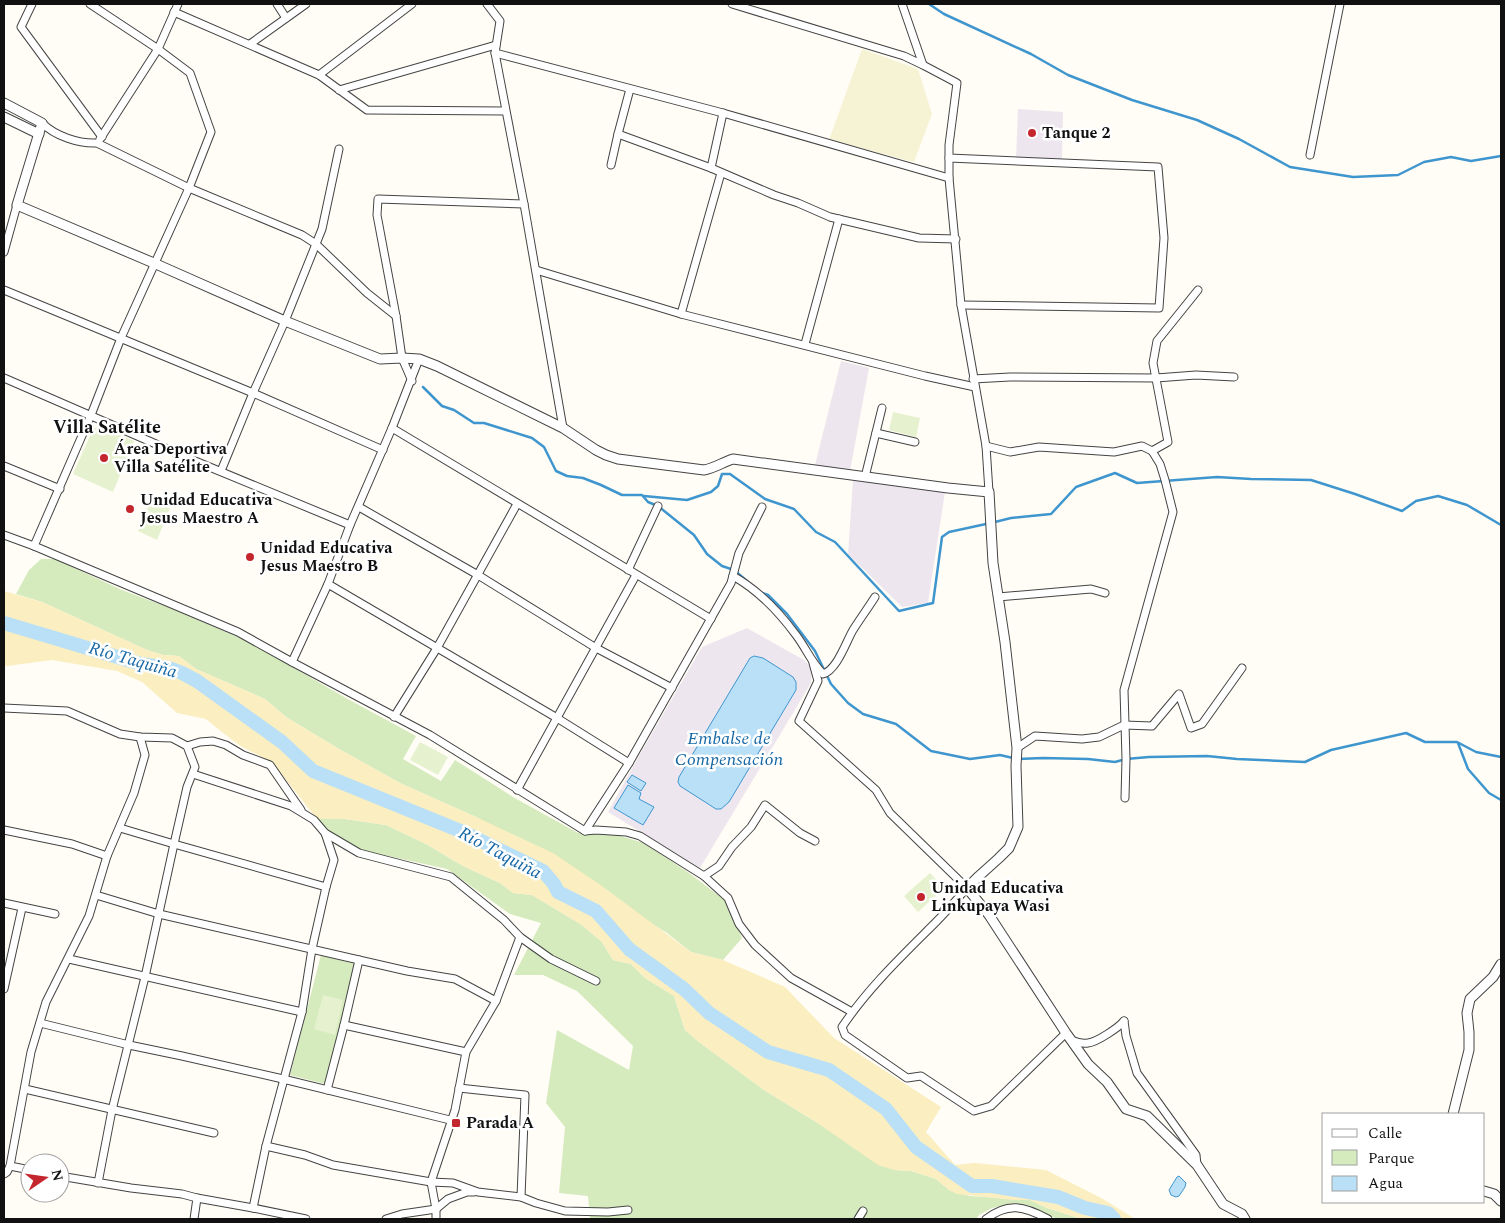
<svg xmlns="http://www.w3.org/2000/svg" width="1505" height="1223" viewBox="0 0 1505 1223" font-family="Spectral,serif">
  <rect width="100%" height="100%" fill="#fffdf5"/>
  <g fill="#eee6ef">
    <polygon points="1018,109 1063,112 1062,159 1016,158"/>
    <polygon points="841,361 869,368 850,471 815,465"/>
    <polygon points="853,480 945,492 928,603 902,607 848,554"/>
    <polygon points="747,628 804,660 812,668 811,683 700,868 608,812 640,754 702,647"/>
  </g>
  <polygon fill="#f6f3d4" points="862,49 918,69 932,114 914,162 829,140"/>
  <g fill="#d5ebbd">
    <polygon points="41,559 55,559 122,590 170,608 247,641 346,698 416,736 403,759 441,781 455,760 513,797 578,833 617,835 644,843 689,873 726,901 742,938 723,960 691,952 667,933 476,817 402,784 339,749 286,717 265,699 196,669 179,656 163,655 147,650 42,602 16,594 29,570"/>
    <polygon points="317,819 345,819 386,825 428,845 463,866 500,883 513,893 532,895 582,925 602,942 613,960 631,964 645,978 674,996 685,1030 699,1042 764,1090 894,1170 911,1171 936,1179 949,1190 970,1196 1030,1200 1047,1208 1082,1219 1058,1219 1016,1203 992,1208 979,1215 976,1219 590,1219 588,1196 559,1193 565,1127 546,1103 557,1030 629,1070 633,1046 577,991 543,975 514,975 541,923 510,914 447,869 357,849 326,829"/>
    <polygon points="321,955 355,964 325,1084 290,1075"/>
  </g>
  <polygon fill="#fbeec1" points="4,591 42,602 147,650 163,655 179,656 196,669 265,699 286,717 339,749 402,784 476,817 553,853 602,886 691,952 723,960 785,987 834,1038 941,1107 926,1132 955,1165 975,1163 1046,1170 1103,1199 1135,1219 1082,1219 1047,1208 1030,1200 1013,1200 957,1194 949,1190 936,1179 911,1171 894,1170 878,1165 816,1122 764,1090 699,1042 685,1030 674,996 645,978 631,964 613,960 602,942 582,925 532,895 513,893 500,883 463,866 428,845 386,825 345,819 317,819 272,762 242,747 223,733 206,719 177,713 142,682 117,671 52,660 7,666 4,665"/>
  <g fill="#e6f2cf">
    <polygon points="893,412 920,418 916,437 889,430"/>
    <polygon points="99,426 134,441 113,492 73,474 93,429"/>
    <polygon points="151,500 170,508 157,540 138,531"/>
    <polygon points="420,742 448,757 438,775 410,760"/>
    <polygon points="930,873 944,888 918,912 904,896"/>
    <polygon points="323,995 343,1000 335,1035 314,1029"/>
  </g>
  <g fill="#b9e0f7" stroke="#3f96cf">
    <polygon points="754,656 763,658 793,677 796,682 796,690 729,802 721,809 716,809 680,786 678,782 679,777 750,658"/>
    <polygon points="632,775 646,783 641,791 627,782"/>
    <polygon points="628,785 641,793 639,799 654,807 643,825 614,808"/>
    <polygon points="1179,1176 1186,1183 1185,1187 1179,1196 1176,1197 1171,1195 1169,1190 1177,1177"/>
  </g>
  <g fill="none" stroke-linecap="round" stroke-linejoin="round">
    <g stroke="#3f96cf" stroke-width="2.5">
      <polyline points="929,4 944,14 1031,54 1068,75 1132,100 1197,120 1239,139 1290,167 1353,177 1398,175 1424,162 1451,157 1471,161 1501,156"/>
      <polyline points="423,387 442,406 454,410 474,423 484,423 532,438 544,447 556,471 567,476 583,478 601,485 622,495 642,495 648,502 658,506 694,535 707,554 722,566 734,570 747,581"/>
      <polyline points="644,496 687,500 711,492 718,486 722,474 730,474 765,499 794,509 816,532 835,542 899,611 933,603 942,537 949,532 986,524"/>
      <polyline points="995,522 1011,518 1051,514 1076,487 1115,473 1137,483 1217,477 1251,479 1311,480 1355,494 1402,511 1416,501 1438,496 1467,505 1501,525"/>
      <polyline points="760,592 768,595 787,614 815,651 831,684 848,703 863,714 896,724 931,751 970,759 1000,755 1013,758"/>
      <polyline points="1458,743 1468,769 1489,793 1501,800"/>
      <polyline points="1018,759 1043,758 1088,759 1115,762 1126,759 1149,757 1207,756 1237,759 1305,762 1331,750 1406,733 1425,742 1457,742 1476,752 1501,757"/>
    </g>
    <polyline stroke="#b9e0f7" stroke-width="14" points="4,623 141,664 169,668 182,673 197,681 282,742 313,771 463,832 543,871 554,884 558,892 596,911 629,949 684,989 709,1013 768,1052 829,1070 886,1109 916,1147 972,1186 992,1186 1058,1197 1085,1208 1108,1213 1114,1219"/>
    <g stroke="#444" stroke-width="9">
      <g id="minor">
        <polyline points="32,4 21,27 102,137"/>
        <polyline points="277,4 286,18"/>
        <polyline points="487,4 500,21 495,53 524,204 563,428"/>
        <polyline points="732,4 904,56 923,65 902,4"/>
        <polyline points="174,12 319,75 367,110 505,111"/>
        <polyline points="250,44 306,4"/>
        <polyline points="495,53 723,113 949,178"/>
        <polyline points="923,65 957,83 949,145 949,178 961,305 986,446 989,492"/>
        <polyline points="319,75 412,4"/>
        <polyline points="339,90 496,45"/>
        <path d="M42 123C55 136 79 144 97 143L189 188 302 235 316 244 367 293 396 316"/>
        <polyline points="618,134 711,168 774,195 798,203 830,217 919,238 956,239"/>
        <polyline points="100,139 158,49 178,4"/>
        <polyline points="1310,155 1340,4"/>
        <polyline points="949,158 1158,167 1164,238 1159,308 961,305"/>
        <polyline points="611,165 618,134 630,89"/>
        <polyline points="711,168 723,113"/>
        <polyline points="4,252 17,205"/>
        <polyline points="536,270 681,314 925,376 975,387"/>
        <polyline points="4,290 253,393 383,450"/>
        <polyline points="681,314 721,173"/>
        <polyline points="805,344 839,219"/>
        <polyline points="4,378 195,461 350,525"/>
        <polyline points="973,379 1010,377 1156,378 1196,375 1234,377"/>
        <polyline points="412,381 402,358 396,316 377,215 378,199 524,204"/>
        <polyline points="392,428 711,619"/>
        <polyline points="876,433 915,442"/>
        <polyline points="986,446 1010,452 1039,447 1114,452 1142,446 1152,451"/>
        <polyline points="4,466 60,489"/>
        <polyline points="221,471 253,393 285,321 322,229 339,149"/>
        <polyline points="865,477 882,408"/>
        <polyline points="359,507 478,575 596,648 672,688"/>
        <polyline points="4,535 34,546 238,632 292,662 430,735 585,831 596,830 626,832 640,836 704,876 719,866 732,847 751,827 765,805 800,833 815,841"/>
        <polyline points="34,546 91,415 121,338 189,188 211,132 190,73 158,49 90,4"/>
        <polyline points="628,570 658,506"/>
        <path d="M733 576C758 590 779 612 796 635 806 648 811 662 823 674 837 670 846 642 853 630 860 619 868 608 875 597"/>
        <polyline points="328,584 557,718 629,763"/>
        <polyline points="998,597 1091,589 1105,593"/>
        <polyline points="292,662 328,584 350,525 392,428 419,359"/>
        <path d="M813 663 818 681 799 721 876 790 890 813 967 888C957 899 947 911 936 922 903 955 869 987 842 1027L845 1035 907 1078 921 1076 974 1111 991 1106 1066 1033"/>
        <polyline points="4,708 67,711 120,734 140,737 172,738 187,746 195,767 187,787 174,844 145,977 112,1110 98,1183"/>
        <polyline points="394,717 437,648 517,504"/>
        <polyline points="187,746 200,742 213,741 226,745 243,755 270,765 301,810"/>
        <polyline points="1017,748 1035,736 1082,739 1099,737 1124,725 1152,726 1179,694 1191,728 1202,724 1242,668"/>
        <polyline points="193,774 291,806 314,820 325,833 359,853 451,877 504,920 520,937 551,959 596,981"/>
        <polyline points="517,790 636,575"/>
        <polyline points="1125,798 1126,759 1124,690 1173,512 1165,480 1160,464 1152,451 1168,442 1153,363 1157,341 1198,290"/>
        <polyline points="120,828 174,844 326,887"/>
        <polyline points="4,830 72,844 107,856"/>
        <polyline points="585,831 629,763 731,583 739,553 762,507"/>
        <polyline points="704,876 728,898 739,924 755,945 791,978 852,1012"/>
        <polyline points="96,895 159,914 407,971 455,979 496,1001"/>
        <polyline points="4,903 55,914"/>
        <polyline points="69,959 302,1012"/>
        <polyline points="4,989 22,908"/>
        <polyline points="1124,1021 1126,1036 1137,1073 1196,1155 1197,1165"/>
        <polyline points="40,1023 129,1045 182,1056 283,1079 450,1120"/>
        <polyline points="344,1025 466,1052"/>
        <path d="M1071 1040C1076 1042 1083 1044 1088 1043 1097 1042 1118 1028 1124 1021"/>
        <polyline points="459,1088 525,1095 521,1197"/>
        <polyline points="25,1089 214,1133"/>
        <polyline points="327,1090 344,1025 359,960"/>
        <polyline points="266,1146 305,1155 333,1165 431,1182 453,1183 478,1192 521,1197 536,1203 565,1211 608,1212 628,1210"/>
        <polyline points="10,1166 30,1170"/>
        <polyline points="4,1174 7,1172 10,1166 31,1052 46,1002 89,916 107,856 134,793 145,755 140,737"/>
        <polyline points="60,1176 131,1188 182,1194 197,1198 253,1208 306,1219"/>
        <polyline points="253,1208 266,1146 302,1012 312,949 326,887 334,860 325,833"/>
        <polyline points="194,1219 197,1198"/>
        <polyline points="386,1219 402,1214 436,1209 448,1199 467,1192 474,1192"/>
        <polyline points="436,1219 436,1209 431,1182 455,1110 466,1052 496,1001 520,937"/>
        <polyline points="858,1219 863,1211"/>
        <path d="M986 1219C1008 1202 1024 1206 1048 1219"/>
      </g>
    </g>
    <g stroke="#444" stroke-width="11">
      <g id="tertiary">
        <path d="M4 103 42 123 17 205 156 264 285 321 380 359 402 358 419 359 437 366 563 428 596 450 606 455 618 459 704 470C715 468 723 462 733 459L948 488 989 492 993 563 1005 642 1017 748 1016 766 1018 827 1009 848 999 858 979 876 967 888 989 915 1066 1033 1088 1064 1107 1082 1126 1109 1147 1116 1197 1165 1223 1204 1242 1214 1245 1219"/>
        <polyline points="4,117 39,134"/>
        <polyline points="1453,1114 1469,1050 1469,1032 1467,1013 1470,999 1493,977 1501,964"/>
        <polyline points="1484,1191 1494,1194 1501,1201"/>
      </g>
    </g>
    <use href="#minor" stroke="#fff" stroke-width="7"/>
    <use href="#tertiary" stroke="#fff" stroke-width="9"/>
  </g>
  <g fill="#c4262e" stroke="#fff" stroke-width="2">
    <circle cx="1032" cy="133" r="5"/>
    <circle cx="104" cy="458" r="5"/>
    <circle cx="130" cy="509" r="5"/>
    <circle cx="250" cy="557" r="5"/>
    <circle cx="921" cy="897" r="5"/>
    <rect x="451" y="1118" width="10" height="10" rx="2.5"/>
  </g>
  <g text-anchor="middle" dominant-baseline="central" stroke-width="5" stroke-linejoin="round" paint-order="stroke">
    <g font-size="16" font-weight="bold" fill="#111" stroke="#fff" text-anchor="start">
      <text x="1042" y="133">Tanque 2</text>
      <text x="114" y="449">Área Deportiva<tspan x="114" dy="18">Villa Satélite</tspan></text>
      <text x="140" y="500">Unidad Educativa<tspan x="140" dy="18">Jesus Maestro A</tspan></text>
      <text x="260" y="548">Unidad Educativa<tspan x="260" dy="18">Jesus Maestro B</tspan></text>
      <text x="931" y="888">Unidad Educativa<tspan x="931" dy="18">Linkupaya Wasi</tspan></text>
      <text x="466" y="1123">Parada A</text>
    </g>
    <g font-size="18" font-weight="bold" fill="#111" stroke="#fff">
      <text x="107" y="427">Villa Satélite</text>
    </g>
    <g font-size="18" font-style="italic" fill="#1768a6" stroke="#fff">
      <text transform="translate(133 660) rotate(16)">Río Taquiña</text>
      <text x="729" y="738">Embalse de<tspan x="729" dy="21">Compensación</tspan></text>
      <text transform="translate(500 853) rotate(28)">Río Taquiña</text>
    </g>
  </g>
  <rect width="1505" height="1223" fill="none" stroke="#111111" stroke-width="10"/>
  <rect x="1322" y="1113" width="162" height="90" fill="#ffffff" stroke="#a0a0a0"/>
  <rect x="1332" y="1129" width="25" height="8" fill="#ffffff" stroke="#a0a0a0"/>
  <text x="1368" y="1138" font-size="15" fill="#111111">Calle</text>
  <rect x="1332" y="1150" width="25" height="15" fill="#d5ebbd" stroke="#a0a0a0"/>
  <text x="1368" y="1163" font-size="15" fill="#111111">Parque</text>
  <rect x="1332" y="1176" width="25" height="15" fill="#b9e0f7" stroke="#a0a0a0"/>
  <text x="1368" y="1188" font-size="15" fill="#111111">Agua</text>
  <g transform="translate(45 1178) rotate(77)"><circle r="24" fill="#ffffff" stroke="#a0a0a0"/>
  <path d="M0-4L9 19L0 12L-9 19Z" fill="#c4262e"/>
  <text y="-8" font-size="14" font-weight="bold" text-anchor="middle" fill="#111111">N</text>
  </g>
</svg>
